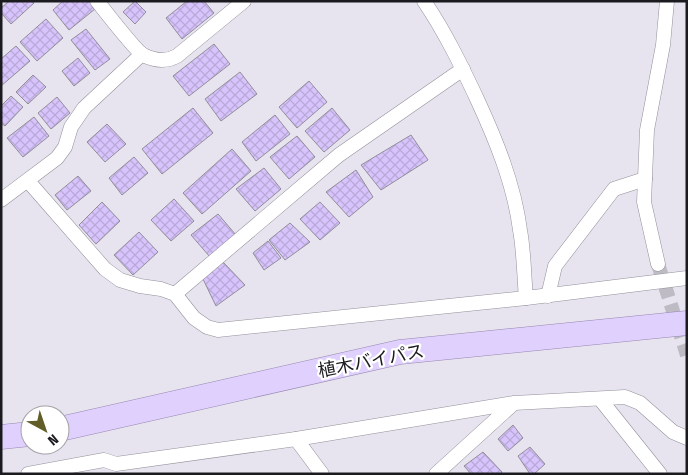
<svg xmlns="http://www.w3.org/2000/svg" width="688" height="475" viewBox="0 0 688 475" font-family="'Fira Sans Condensed','Noto Sans JP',sans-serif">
  <defs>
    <pattern id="building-cross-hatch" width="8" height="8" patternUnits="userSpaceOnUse" patternTransform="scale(1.25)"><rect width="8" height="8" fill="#d8c4fd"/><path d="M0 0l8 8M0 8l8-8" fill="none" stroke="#b9a8d8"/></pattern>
  </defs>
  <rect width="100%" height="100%" fill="#e7e3ef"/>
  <g fill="url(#building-cross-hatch)" stroke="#918e98">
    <polygon points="9,1 33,1 34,3 11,24 1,13 1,8"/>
    <polygon points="63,1 89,1 95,9 69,30 53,10"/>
    <polygon points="135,1 146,12 135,24 123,12"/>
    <polygon points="187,1 204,1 214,13 182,39 166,18"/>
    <polygon points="46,19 63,38 37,61 20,42"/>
    <polygon points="86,29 110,59 95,70 71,40"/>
    <polygon points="214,44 230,64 189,96 173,76"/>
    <polygon points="16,46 30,61 1,86 1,59"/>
    <polygon points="78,58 90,73 74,86 62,71"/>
    <polygon points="240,72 257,94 221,121 205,99"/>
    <polygon points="33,75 46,87 28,104 16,92"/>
    <polygon points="309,81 327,102 297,128 279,107"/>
    <polygon points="11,96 23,107 5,126 1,123 1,106"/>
    <polygon points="57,97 70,113 51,129 38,113"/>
    <polygon points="193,108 213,133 162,174 142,149"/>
    <polygon points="332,108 350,130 324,152 305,131"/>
    <polygon points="275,115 290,134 256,161 242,142"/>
    <polygon points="34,117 49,136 23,157 7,138"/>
    <polygon points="107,124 126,144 105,162 87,142"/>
    <polygon points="411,135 428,160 381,190 361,165"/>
    <polygon points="297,136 315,157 289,179 270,157"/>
    <polygon points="232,149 251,171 202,214 183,193"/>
    <polygon points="134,157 148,173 122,195 109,178"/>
    <polygon points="264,168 281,189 255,211 236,189"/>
    <polygon points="356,170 373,197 349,217 326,192"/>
    <polygon points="78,176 91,191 67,210 55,195"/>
    <polygon points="174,199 194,221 171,241 151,220"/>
    <polygon points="102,202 120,221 96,244 79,225"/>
    <polygon points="320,202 340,223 320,240 300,219"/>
    <polygon points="218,214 236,235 210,257 191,235"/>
    <polygon points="290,223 310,242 285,260 269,240"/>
    <polygon points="139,232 158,252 133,275 114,255"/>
    <polygon points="268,241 281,258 264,270 253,253"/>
    <polygon points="223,262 245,285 216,306 203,279"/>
    <polygon points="513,425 523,438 508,451 498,439"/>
    <polygon points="530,447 545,464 534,474 530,474 518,456"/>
    <polygon points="483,452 502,472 500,474 471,474 464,466"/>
  </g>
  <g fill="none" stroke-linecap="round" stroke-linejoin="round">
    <polyline stroke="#bebbc5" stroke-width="14" stroke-dasharray="14 7" stroke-linecap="butt" points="658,264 687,355"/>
    <g stroke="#94919b" stroke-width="15">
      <g id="minor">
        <path d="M97 1C105 11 135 50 143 55 155 61 166 62 177 56L244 1"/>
        <path d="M424 1C445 32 461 65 477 99 496 140 514 184 520 230 524 252 524 276 526 298L687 278"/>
        <polyline points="28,181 105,269 120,280 140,286 161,289 175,294 194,318 207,327 218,330 526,298"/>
        <polyline points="1,200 57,158 65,147 71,127 84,108 142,54"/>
        <polyline points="658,264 644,202 647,130 663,45 667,1"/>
        <polyline points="175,294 339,155 463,69"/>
        <polyline points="548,296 555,266 614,189 645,179"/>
        <polyline points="600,399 660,474"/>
        <polyline points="296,439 322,474"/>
        <polyline points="28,474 104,460 116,464 296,439 514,403 625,397 640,403 673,432 687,438"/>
        <polyline points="436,474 513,404"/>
      </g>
    </g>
    <g stroke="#9688b0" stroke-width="25">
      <g id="trunk">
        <polyline points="60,429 400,352 687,323"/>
        <polyline points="1,437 30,434"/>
      </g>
    </g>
    <use href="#minor" stroke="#fff" stroke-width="14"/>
    <use href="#trunk" stroke="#e0d0fe" stroke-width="24"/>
  </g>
  <g text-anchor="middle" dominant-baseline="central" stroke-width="4.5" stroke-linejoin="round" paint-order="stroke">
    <g font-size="18" fill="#1b1a1e" stroke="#fff">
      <text transform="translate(371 361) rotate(-11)">植木バイパス</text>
    </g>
  </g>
  <rect width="688" height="475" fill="none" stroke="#1b1a1e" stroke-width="5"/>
  <g transform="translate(45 430) rotate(140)"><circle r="24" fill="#ffffff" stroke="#a4a3a5"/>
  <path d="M0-4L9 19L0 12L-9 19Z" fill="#615d29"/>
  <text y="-8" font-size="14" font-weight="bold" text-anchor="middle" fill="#1b1a1e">N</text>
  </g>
</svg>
